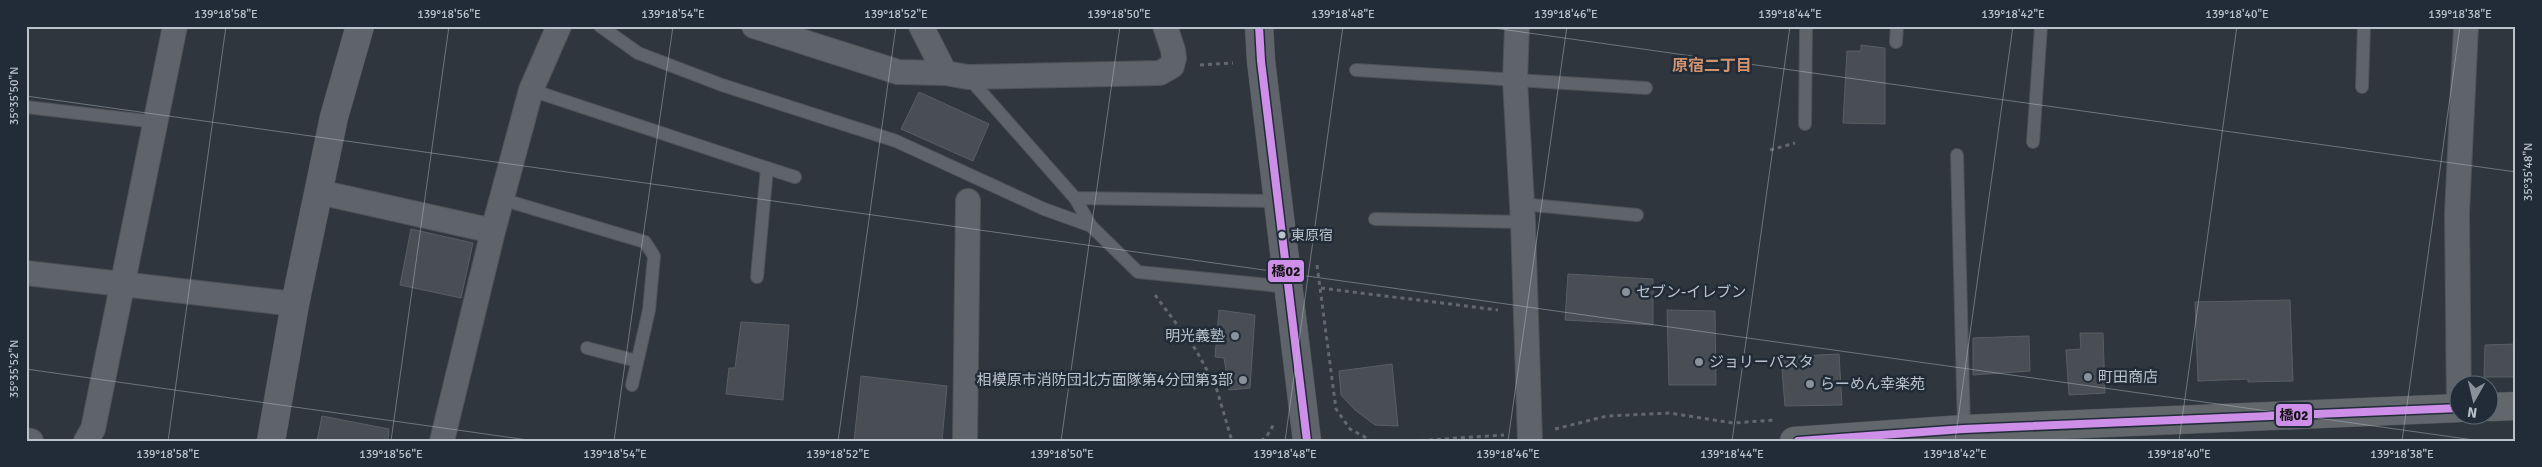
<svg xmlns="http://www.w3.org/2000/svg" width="2542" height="467" viewBox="0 0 2542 467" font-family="Signika,'Noto Sans JP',sans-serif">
  <rect width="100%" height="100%" fill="#2f363d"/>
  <g fill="#484e54" stroke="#575e64">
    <polygon points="1861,45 1885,48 1885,124 1843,123 1847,51 1861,51"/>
    <polygon points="919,92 989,124 973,161 901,129"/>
    <polygon points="411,229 473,243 461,298 400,285"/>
    <polygon points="1568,274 1653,279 1653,325 1565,320"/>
    <polygon points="2290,300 2293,381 2248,382 2248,379 2198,381 2195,302"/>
    <polygon points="1219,310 1255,315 1250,388 1229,390 1224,358 1215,357"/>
    <polygon points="1667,310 1715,311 1716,385 1669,385"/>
    <polygon points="741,322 789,325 783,400 726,394 729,368 735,368"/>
    <polygon points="2080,333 2103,333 2105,393 2069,395 2066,350 2081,349"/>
    <polygon points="2029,336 2030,371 1973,375 1973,338"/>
    <polygon points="2516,344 2516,377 2484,377 2485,345"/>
    <polygon points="1839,354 1842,405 1785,406 1781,357"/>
    <polygon points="1392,364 1398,426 1375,425 1355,410 1341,395 1339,371"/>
    <polygon points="861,376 947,386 942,441 854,441"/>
    <polygon points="322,416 389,429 388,441 317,441"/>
  </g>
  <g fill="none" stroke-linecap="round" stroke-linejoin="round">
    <g stroke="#4d5257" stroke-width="14">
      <g id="service">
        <polyline points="600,26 638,53 722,85 896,141 1044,209 1091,226"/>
        <polyline points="1896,42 1897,26"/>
        <polyline points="1356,70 1646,88"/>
        <polyline points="968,77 1075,198 1278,201"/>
        <polyline points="2362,87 2364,26"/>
        <polyline points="531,90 767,168 757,277"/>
        <polyline points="26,107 156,122"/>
        <polyline points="1805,124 1806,26"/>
        <polyline points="2033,142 2041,26"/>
        <polyline points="1957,155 1964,429"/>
        <polyline points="767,168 795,177"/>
        <polyline points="1075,198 1091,226 1138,272 1289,287"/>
        <polyline points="501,199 645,242 654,256 649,310 632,385"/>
        <polyline points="1521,204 1637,215"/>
        <polyline points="1375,219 1523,222"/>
        <polyline points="587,348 637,361"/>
      </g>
    </g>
    <g stroke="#4d5257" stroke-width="26">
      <g id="minor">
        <polyline points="754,26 898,72 945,73 968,77 1160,73 1172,66 1174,58 1173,50 1165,26"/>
        <polyline points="921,26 945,73"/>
        <polyline points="1517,26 1515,81 1523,222 1530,441"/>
        <polyline points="319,192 493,231"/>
        <polyline points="26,273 295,304"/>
        <polyline points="2459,408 2457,213 2466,26"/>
        <polyline points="26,440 31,441"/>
        <polyline points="86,441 93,429 175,26"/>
        <polyline points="442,441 493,231 531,90 559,26"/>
        <polyline points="965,441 968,201"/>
      </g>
    </g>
    <g stroke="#4d5257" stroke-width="29">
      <g id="tertiary">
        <polyline points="1259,26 1261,61 1307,441"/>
        <polyline points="271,441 295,304 334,117 360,26"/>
      </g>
    </g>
    <g stroke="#4b5259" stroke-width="29">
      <g id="trunk">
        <polyline points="2490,407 2516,406"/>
        <polyline points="1794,441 1964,429 2460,408"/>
      </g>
    </g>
    <g stroke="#62686e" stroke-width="3" stroke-dasharray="4 4" stroke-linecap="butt">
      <polyline points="1200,65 1233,63"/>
      <polyline points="1770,150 1795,143"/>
      <polyline points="1317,265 1336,409 1350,429 1372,441"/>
      <polyline points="1321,288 1498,310"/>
      <polyline points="1155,295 1196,350 1216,387 1232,441"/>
      <polyline points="1555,429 1607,416 1670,413 1733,423 1774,420"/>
      <polyline points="1261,441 1267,436 1275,422"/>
      <polyline points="1413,441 1504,435"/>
    </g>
    <use href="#service" stroke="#5f646a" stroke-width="12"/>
    <use href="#minor" stroke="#5f646a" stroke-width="24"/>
    <use href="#tertiary" stroke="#5f646a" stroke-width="28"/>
    <use href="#trunk" stroke="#62676b" stroke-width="28"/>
    <g stroke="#212c38" stroke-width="11">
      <g id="bus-1">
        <polyline points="1259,26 1261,61 1307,441"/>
        <polyline points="1798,441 1964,429 2460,408"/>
      </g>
    </g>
    <use href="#bus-1" stroke="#ce8fe9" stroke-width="8"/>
  </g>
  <path fill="none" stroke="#bac3cc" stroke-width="1" stroke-opacity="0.45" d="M1479 26 2516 172M26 96 2481 441M26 369 535 441M168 441 226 26M391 441 449 26M614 441 673 26M838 441 896 26M1061 441 1120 26M1285 441 1343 26M1508 441 1567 26M1732 441 1790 26M1955 441 2013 26M2179 441 2237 26M2402 441 2460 26"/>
  <circle fill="#bac3cc" stroke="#212c38" stroke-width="2" cx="1282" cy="235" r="4.5"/>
  <g fill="#89929a" stroke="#212c38" stroke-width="2">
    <circle cx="1626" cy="292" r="5"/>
    <circle cx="1235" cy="336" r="5"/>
    <circle cx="1699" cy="362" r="5"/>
    <circle cx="2088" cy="377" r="5"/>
    <circle cx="1243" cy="380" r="5"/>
    <circle cx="1810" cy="384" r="5"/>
  </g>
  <g text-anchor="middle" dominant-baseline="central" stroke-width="5" stroke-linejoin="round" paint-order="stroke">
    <g font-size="14" fill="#bac3cc" stroke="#212c38" text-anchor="start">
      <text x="1291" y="235">東原宿</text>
    </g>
    <g font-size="15" fill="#bac3cc" stroke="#212c38" text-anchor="start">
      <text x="1636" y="292">セブン-イレブン</text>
      <text x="1225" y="336" text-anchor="end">明光義塾</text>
      <text x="1709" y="362">ジョリーパスタ</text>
      <text x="2098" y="377">町田商店</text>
      <text x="1233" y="380" text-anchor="end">相模原市消防団北方面隊第4分団第3部</text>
      <text x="1820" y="384">らーめん幸楽苑</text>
    </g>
    <g font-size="16" font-weight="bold" fill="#d3936f" stroke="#212c38">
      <text x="1712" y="66">原宿二丁目</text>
    </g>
  </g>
  <g stroke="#212c38" stroke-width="2">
    <rect x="1267" y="259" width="38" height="24" rx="5" fill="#ce8fe9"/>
    <rect x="2275" y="403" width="38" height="24" rx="5" fill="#ce8fe9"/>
  </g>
  <g font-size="14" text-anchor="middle" font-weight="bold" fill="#111">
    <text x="1286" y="276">橋02</text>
    <text x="2294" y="420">橋02</text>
  </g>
  <rect width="2542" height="467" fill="none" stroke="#212c38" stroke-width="55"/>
  <g transform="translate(2474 400) rotate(188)"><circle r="24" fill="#212c38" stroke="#5e6873"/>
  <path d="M0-4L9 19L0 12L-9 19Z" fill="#89929a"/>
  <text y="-8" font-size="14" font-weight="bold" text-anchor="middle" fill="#bac3cc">N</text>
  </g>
  <rect x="28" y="28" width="2486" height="412" fill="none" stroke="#bac3cc" stroke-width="2"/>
  <g font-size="12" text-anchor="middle" fill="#bac3cc">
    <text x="226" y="18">139°18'58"E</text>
    <text x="449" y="18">139°18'56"E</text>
    <text x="673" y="18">139°18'54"E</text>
    <text x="896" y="18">139°18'52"E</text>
    <text x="1119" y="18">139°18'50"E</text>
    <text x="1343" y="18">139°18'48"E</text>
    <text x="1566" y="18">139°18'46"E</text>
    <text x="1790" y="18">139°18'44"E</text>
    <text x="2013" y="18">139°18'42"E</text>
    <text x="2237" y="18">139°18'40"E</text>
    <text x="2460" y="18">139°18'38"E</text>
    <text transform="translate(14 96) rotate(-90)" y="4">35°35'50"N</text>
    <text transform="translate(2528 172) rotate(-90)" y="4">35°35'48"N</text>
    <text transform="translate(14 369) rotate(-90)" y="4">35°35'52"N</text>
    <text x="168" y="458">139°18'58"E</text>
    <text x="391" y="458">139°18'56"E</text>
    <text x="615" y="458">139°18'54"E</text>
    <text x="838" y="458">139°18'52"E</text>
    <text x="1062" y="458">139°18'50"E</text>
    <text x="1285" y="458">139°18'48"E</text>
    <text x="1508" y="458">139°18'46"E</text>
    <text x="1732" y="458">139°18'44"E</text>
    <text x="1955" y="458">139°18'42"E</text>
    <text x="2179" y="458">139°18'40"E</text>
    <text x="2402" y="458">139°18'38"E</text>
  </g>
</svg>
